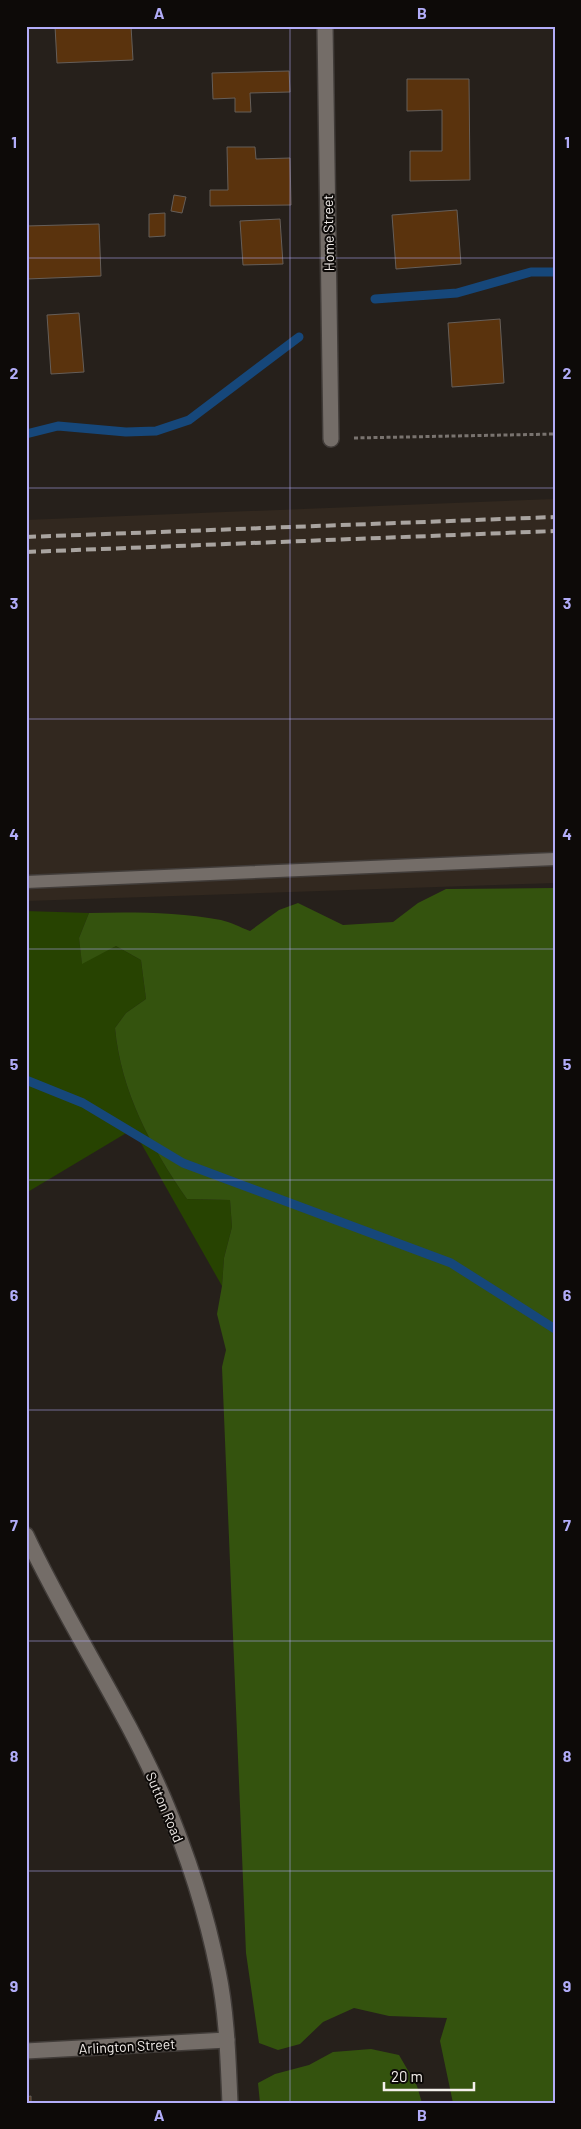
<svg xmlns="http://www.w3.org/2000/svg" width="581" height="2129" viewBox="0 0 581 2129" font-family="Barlow,sans-serif">
  <rect width="100%" height="100%" fill="#26201b"/>
  <polygon fill="#32281f" points="555,499 555,883 26,901 26,520"/>
  <path fill="#274301" d="M26 911 89 913 79 938 82 963 116 946 141 960 146 999 126 1013 115 1028C121 1092 151 1147 187 1199L230 1200 232 1227 224 1258 222 1286 133 1129 26 1193Z"/>
  <g fill="#34530e">
    <path d="M555 888V2103H453L440 2041 447 2018 389 2016 354 2008 323 2022 300 2044 278 2050 259 2043 246 1953 222 1367 226 1350 217 1314 222 1286 224 1258 232 1227 230 1200 187 1199C151 1147 121 1092 115 1028L126 1013 146 999 141 960 116 946 82 964 79 938 89 913C132 912 177 912 221 920 230 922 240 927 250 931L279 910 298 903 343 925 393 922 418 903 446 889Z"/>
    <polygon points="371,2049 399,2055 417,2086 422,2103 260,2103 258,2083 275,2074 309,2065 333,2052"/>
  </g>
  <g fill="none" stroke-linecap="round" stroke-linejoin="round">
    <g stroke="#16477a" stroke-width="9">
      <polyline points="375,299 457,293 531,272 555,272"/>
      <polyline points="26,434 58,426 126,432 156,431 189,420 299,337"/>
      <polyline points="26,1080 83,1103 183,1163 451,1263 555,1329"/>
    </g>
  </g>
  <g fill="#5a330d" stroke="#655e59">
    <polygon points="55,26 131,26 133,60 57,63"/>
    <polygon points="289,71 290,92 250,93 251,112 235,112 235,98 213,99 212,73"/>
    <polygon points="407,79 469,79 470,180 410,181 410,151 442,151 442,110 407,111"/>
    <polygon points="227,147 255,147 256,159 290,158 291,205 210,206 210,190 228,190"/>
    <polygon points="174,195 186,197 182,213 171,211"/>
    <polygon points="457,210 461,264 396,269 392,215"/>
    <polygon points="165,213 165,236 149,237 149,214"/>
    <polygon points="280,219 283,264 243,265 240,221"/>
    <polygon points="99,224 101,276 27,279 26,226"/>
    <polygon points="79,313 84,372 51,374 47,315"/>
    <polygon points="500,319 504,383 452,387 448,323"/>
    <polygon points="31,2096 31,2103 26,2103 26,2097"/>
  </g>
  <g fill="none" stroke-linecap="round" stroke-linejoin="round">
    <g stroke="#413c39" stroke-width="15">
      <polyline id="lane" points="26,882 555,859"/>
    </g>
    <g stroke="#413c39" stroke-width="18">
      <g id="street">
        <polyline points="325,26 331,439"/>
        <polyline points="26,2051 227,2040"/>
      </g>
    </g>
    <g stroke="#413c39" stroke-width="18">
      <path id="secondary" d="M26 1535C68 1625 124 1707 163 1797 187 1853 206 1911 218 1971 227 2014 228 2059 230 2103"/>
    </g>
    <polyline stroke="#79736f" stroke-width="3" stroke-dasharray="4 2.5" stroke-linecap="butt" points="354,438 555,434"/>
    <use href="#lane" stroke="#746d68" stroke-width="12"/>
    <use href="#street" stroke="#746d68" stroke-width="15"/>
    <use href="#secondary" stroke="#746d68" stroke-width="15"/>
    <g stroke="#a9a4a0" stroke-width="4" stroke-dasharray="10 5" stroke-linecap="butt">
      <polyline points="26,537 555,517"/>
      <polyline points="26,552 555,531"/>
    </g>
  </g>
  <path fill="none" stroke="#b2adf9" stroke-width="1" stroke-opacity="0.55" d="M290 26V2103M26 258H555M26 488H555M26 719H555M26 949H555M26 1180H555M26 1410H555M26 1641H555M26 1871H555"/>
  <g text-anchor="middle" dominant-baseline="central" stroke-width="4" stroke-linejoin="round" paint-order="stroke">
    <g font-size="14" fill="#f4efec" stroke="#0d0a08">
      <text transform="translate(328 233) rotate(-91)">Home Street</text>
      <text transform="translate(165 1807) rotate(67)">Sutton Road</text>
      <text transform="translate(127 2046) rotate(-3)">Arlington Street</text>
    </g>
  </g>
  <rect width="581" height="2129" fill="none" stroke="#0d0a08" stroke-width="55"/>
  <path d="M384 2082v8h90v-8" fill="none" stroke="#f4efec" stroke-width="2.5"/>
  <text x="391" y="2082" font-size="15" fill="#f4efec" stroke="#0d0a08" stroke-width="4" paint-order="stroke">20 m</text>
  <rect x="28" y="28" width="526" height="2074" fill="none" stroke="#b2adf9" stroke-width="2"/>
  <g font-size="16" text-anchor="middle" font-weight="bold" fill="#b2adf9">
    <text x="159" y="19">A</text>
    <text x="422" y="19">B</text>
    <text x="14" y="148">1</text>
    <text x="567" y="148">1</text>
    <text x="14" y="379">2</text>
    <text x="567" y="379">2</text>
    <text x="14" y="609">3</text>
    <text x="567" y="609">3</text>
    <text x="14" y="840">4</text>
    <text x="567" y="840">4</text>
    <text x="14" y="1070">5</text>
    <text x="567" y="1070">5</text>
    <text x="14" y="1301">6</text>
    <text x="567" y="1301">6</text>
    <text x="14" y="1531">7</text>
    <text x="567" y="1531">7</text>
    <text x="14" y="1762">8</text>
    <text x="567" y="1762">8</text>
    <text x="14" y="1992">9</text>
    <text x="567" y="1992">9</text>
    <text x="159" y="2121">A</text>
    <text x="422" y="2121">B</text>
  </g>
</svg>
